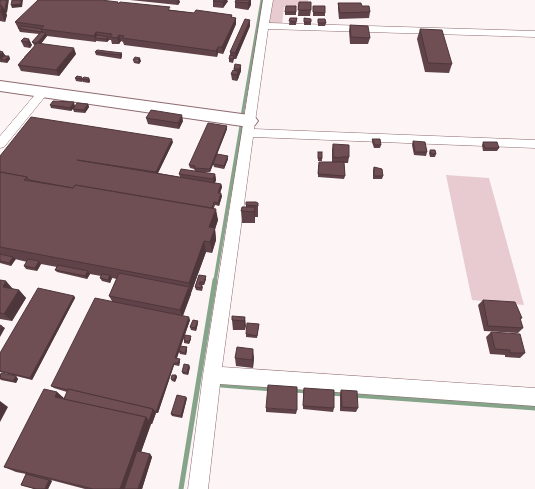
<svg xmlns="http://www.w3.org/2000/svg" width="535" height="489" viewBox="0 0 535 489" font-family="Barlow,sans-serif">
  <rect width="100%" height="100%" fill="#fdf4f6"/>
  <g fill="#e7cbd0">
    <polygon points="271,0 308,0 307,8 284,7 282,25 267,24"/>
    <polygon points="446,175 489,178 524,305 472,300"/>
  </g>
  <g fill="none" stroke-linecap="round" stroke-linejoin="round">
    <polyline stroke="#86a48a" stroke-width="3" points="241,122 262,0"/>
    <polyline stroke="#86a48a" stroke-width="3.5" points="215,281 242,121"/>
    <g stroke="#86a48a" stroke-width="5">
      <polyline points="221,385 273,389"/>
      <polyline points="293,390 309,391"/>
      <polyline points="329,393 344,394"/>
      <polyline points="353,395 535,408"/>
      <polyline points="181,489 215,280"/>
    </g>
    <g stroke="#8e6b71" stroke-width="1">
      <g id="street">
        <polygon points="263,0 273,0 269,23 535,31 535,37 268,29 254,129 535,140 535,148 253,137 222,367 535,388 535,406 220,384 208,489 188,489 203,375"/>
        <polygon points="43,88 47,90 49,92 47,94 4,147 0,148 0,136 39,90"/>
      </g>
    </g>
    <g stroke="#8e6b71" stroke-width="2">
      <polygon id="secondary" points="0,81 249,115 255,117 258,121 255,125 249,127 0,91"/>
    </g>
    <use href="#street" fill="#fff" fill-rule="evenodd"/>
    <use href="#secondary" fill="#fff" fill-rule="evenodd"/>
  </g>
  <g fill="#5f4348">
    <polygon points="0,0 9,0 7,12 6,13 7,15 5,22 0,21"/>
    <polygon points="130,0 179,0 180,2 178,5"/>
    <polygon points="251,0 251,5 248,10 235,8 235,2"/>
    <polygon points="213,1 228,1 223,8 213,7"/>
    <polygon points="299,2 311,10 310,16 298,16"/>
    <polygon points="119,3 194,13 232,15 232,18 236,18 236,24 223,54 218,53 217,57 124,45 123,42 121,41 119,44 112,44 111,40 109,40 107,42 96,41 96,42 47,36 41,44 76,54 59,76 21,71 18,65 24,58 24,57 35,46 34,45 32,42 39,34 20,32 15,22"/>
    <polygon points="338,3 362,6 370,12 369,18 339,19 338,9"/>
    <polygon points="296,6 296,15 285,15 285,12"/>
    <polygon points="313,6 325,13 325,16 313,16"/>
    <polygon points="290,18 297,18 296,25 289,25"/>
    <polygon points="304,18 311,19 311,25 304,25"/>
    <polygon points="318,19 326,23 325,26 318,26"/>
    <polygon points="250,20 250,26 236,59 234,59 233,63 229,62 229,59 230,55 230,52"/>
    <polygon points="350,25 370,38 368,44 350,44 349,31"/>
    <polygon points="420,29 452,64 449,73 425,72 417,39"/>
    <polygon points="24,38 32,45 30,48 24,47 21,41"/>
    <polygon points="0,51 6,56 9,56 10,59 7,63 0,62"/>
    <polygon points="95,52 122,53 122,56 121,59 96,55"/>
    <polygon points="133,60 141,61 139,64 134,63"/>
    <polygon points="235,64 241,71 237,81 232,80 231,74 234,70"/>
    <polygon points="75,78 89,78 90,81 89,83 83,82 83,81 82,82 76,81"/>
    <polygon points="88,104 89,107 85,113 74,112 73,109 71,111 51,108 50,105 75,106"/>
    <polygon points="146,118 183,121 179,129 148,124"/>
    <polygon points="227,129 210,172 199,172 215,174 216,180 215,183 221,184 222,187 220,193 222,196 219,206 215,205 214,208 218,220 215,229 216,240 212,253 206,252 191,293 191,294 183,316 190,320 181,346 187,347 187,350 186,355 180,354 179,352 177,358 180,361 179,366 174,365 158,413 156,413 152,424 151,424 141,452 150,454 152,457 142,489 85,489 51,480 52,481 48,489 35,489 21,485 26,474 16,472 4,467 57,392 64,398 67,392 54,388 51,386 112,301 109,296 117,279 112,278 110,283 102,281 100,278 101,276 90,274 87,279 57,272 55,270 57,267 41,264 37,271 26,269 24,266 27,262 15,259 11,266 0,263 0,156 173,142 158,173 180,177 179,174 195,171 194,169 190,168 189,165"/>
    <polygon points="372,139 381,145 380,148 374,148 372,142"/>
    <polygon points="413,141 427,152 426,156 414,155 412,145"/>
    <polygon points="483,142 499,148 497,151 483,151 482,145"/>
    <polygon points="333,144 349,157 348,163 344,163 345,176 344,179 318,177 318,165 332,162 332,150"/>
    <polygon points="430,150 436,154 435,157 430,157 429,153"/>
    <polygon points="318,152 322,158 322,161 318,161"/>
    <polygon points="228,159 224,169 214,167 213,164"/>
    <polygon points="374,167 383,176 382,179 373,179 373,170"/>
    <polygon points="246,202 258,203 258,217 255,217 255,223 242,223 241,211 246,207"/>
    <polygon points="199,275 206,279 204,285 202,285 203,287 202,291 196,290 195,287"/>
    <polygon points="0,280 13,289 19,290 26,298 12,321 0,319"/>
    <polygon points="74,296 75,298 32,380 0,372 0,353"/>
    <polygon points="483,300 522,318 520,320 523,328 518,333 484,331 478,305"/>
    <polygon points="245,317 245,330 233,330 232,320"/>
    <polygon points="198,323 196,331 191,330 190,327"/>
    <polygon points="259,324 257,338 246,337 246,334"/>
    <polygon points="491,332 525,353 520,358 505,357 505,355 490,354 486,337"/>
    <polygon points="191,339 189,344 184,343 184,340"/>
    <polygon points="254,357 253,368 236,366 235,358"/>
    <polygon points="190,367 188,375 183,374 182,372"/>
    <polygon points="0,374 16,376 18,379 16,383 1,380 0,379"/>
    <polygon points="176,375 177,377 175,382 172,381 171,379"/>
    <polygon points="304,388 334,408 333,412 303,409 303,392"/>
    <polygon points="341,390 358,408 356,412 340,411 340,394"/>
    <polygon points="187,398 182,418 172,416 171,414"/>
    <polygon points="266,408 297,410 296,414 266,412"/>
  </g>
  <g fill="#4e373b">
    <polygon points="7,0 8,3 7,12 6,13 7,15 5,22 1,12 2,6"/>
    <polygon points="21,0 23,0 22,7 12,8 11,5"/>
    <polygon points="177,0 179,0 180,2 178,5"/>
    <polygon points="224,0 227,0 228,1 223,8 223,2"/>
    <polygon points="250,0 251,0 251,5 248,10 248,3"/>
    <polygon points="236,18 236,24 223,54 222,47"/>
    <polygon points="250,20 250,26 236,59 235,53"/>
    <polygon points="96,32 98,38 95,38 96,41 96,42 94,36"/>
    <polygon points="46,33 47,36 39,46 37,43"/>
    <polygon points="119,35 121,41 119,44 117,38"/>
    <polygon points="108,37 109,40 107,42 106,39"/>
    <polygon points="29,39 32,45 30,48 27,42"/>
    <polygon points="218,47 218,53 217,57 216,51"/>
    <polygon points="74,48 76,54 59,76 56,70"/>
    <polygon points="3,52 7,58 1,59 2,63 0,58 0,55"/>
    <polygon points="122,53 122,56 121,59 120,55"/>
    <polygon points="9,56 10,59 7,63 5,60"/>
    <polygon points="140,58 141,61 139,64 138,60"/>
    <polygon points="241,65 241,71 239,76 239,69"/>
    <polygon points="238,71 239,77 237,81 237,75"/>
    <polygon points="89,78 90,81 89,83 88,80"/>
    <polygon points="74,102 75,106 71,111 70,108"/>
    <polygon points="88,104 89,107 85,113 84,110"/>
    <polygon points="182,115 183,121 179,129 178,123"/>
    <polygon points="227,126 227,129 210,172 210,169"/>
    <polygon points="172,139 173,142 157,175 156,172"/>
    <polygon points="228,156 228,159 224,169 224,166"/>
    <polygon points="215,174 216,180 213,186 213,179"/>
    <polygon points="221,184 222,187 219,196 218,193"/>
    <polygon points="221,193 222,196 219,206 218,203"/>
    <polygon points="255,207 255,223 254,212"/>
    <polygon points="216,209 218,220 215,229 216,240 212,253 210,242 209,227"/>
    <polygon points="204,241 206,252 191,293 189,283"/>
    <polygon points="13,257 16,259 11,266 9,263"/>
    <polygon points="39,261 41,264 37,271 35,268"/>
    <polygon points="88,271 90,274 87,279 85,276"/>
    <polygon points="110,275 112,278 110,283 108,280"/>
    <polygon points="206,276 206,279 204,285 204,282"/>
    <polygon points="6,281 13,289 3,287"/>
    <polygon points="189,287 191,294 182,317 180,310"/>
    <polygon points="19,290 26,298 12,321 4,314"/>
    <polygon points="74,296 75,298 32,380 30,378"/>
    <polygon points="189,317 190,320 176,360 175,358"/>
    <polygon points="245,317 246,326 245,330 244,321"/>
    <polygon points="198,321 198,323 196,331 195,328"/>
    <polygon points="2,326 5,328 0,337 0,330"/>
    <polygon points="191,336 191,339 189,344 189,342"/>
    <polygon points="187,347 187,350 186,355 185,353"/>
    <polygon points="253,349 254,357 253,368 252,360"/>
    <polygon points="180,359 180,361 179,366 178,363"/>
    <polygon points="174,363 174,365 158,413 156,412"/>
    <polygon points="189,365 190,367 188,375 187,373"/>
    <polygon points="176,375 177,377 175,382 174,380"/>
    <polygon points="16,376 18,379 16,383 13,381"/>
    <polygon points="57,392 65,400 55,397"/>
    <polygon points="186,397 187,398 182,418 181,416"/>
    <polygon points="0,401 8,407 0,422"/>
    <polygon points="153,409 156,413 152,424 149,421"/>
    <polygon points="146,417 151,424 128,489 120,489"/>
    <polygon points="150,454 152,457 142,489 138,489"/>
    <polygon points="49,480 52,481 48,489 45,489"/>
  </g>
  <g fill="#6f4e54" stroke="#4e373b">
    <polygon points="0,0 7,0 5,9 4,10 2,6 0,6"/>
    <polygon points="12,0 21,0 21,4 11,5"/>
    <polygon points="38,0 101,0 118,2 118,4 120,2 170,7 168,10 194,13 196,10 232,15 231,17 236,18 222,47 218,47 216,51 122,38 124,36 119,35 117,38 110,37 112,34 96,32 94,36 41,29 44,26 15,22"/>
    <polygon points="214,0 224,0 223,2 213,1"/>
    <polygon points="236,0 250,0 248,3 235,2"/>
    <polygon points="299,2 311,2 311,10 298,10"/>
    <polygon points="338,3 361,3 362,6 369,6 370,12 340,13"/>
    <polygon points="0,6 2,6 1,12 0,12"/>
    <polygon points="286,6 296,6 296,12 285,12"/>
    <polygon points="313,6 325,6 325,13 313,12"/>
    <polygon points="290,18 297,18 296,22 289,21"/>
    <polygon points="304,18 311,19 311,22 304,22"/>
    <polygon points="245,19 250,20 235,53 230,52"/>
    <polygon points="318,19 325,19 326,23 318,23"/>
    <polygon points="350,25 368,26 370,38 351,37"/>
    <polygon points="21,26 42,29 41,29 42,32 18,28"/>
    <polygon points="420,29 442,30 452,64 428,63"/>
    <polygon points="41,32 46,33 37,43 32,42"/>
    <polygon points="97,35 108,37 106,39 95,38"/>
    <polygon points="24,38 29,39 27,42 21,41"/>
    <polygon points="37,43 74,48 56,70 18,65"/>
    <polygon points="97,50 122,53 120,55 95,52"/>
    <polygon points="0,51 3,52 0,55"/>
    <polygon points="230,55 234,56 233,59 229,59"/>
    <polygon points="4,56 9,56 5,60 1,59"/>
    <polygon points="135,57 140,58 138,60 133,60"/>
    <polygon points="235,64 241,65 239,69 234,69"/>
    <polygon points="233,70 238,71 237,75 231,74"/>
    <polygon points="77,76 82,77 81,79 75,78"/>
    <polygon points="84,77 89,78 88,80 82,79"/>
    <polygon points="53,101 74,102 70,108 50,105"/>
    <polygon points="77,103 88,104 84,110 73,109"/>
    <polygon points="151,110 182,115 178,123 146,118"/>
    <polygon points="31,117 172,139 156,172 77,160 221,184 218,193 221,193 218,203 214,202 212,208 75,185 73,188 29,180 27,177 0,172 0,156"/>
    <polygon points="208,123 227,126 210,169 194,168 195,166 189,165"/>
    <polygon points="372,139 380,139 381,145 375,145"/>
    <polygon points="413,141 425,142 427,152 415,152"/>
    <polygon points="483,142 497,142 499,148 485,148"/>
    <polygon points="333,144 349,145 349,157 341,157 341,158 333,157"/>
    <polygon points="430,150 435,150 436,154 431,154"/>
    <rect x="318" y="152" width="4" height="6"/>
    <polygon points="217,154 228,156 224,166 213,164"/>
    <polygon points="319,162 344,162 345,176 318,174"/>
    <polygon points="374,167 382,169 383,176 374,176"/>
    <polygon points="181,169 215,174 213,179 179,174"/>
    <polygon points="0,172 27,177 24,180 73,188 75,185 216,209 209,227 215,228 210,242 204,241 189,283 0,247"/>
    <polygon points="246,202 256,202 258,203 258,206 246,205"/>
    <polygon points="242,207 255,207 254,212 241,211"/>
    <polygon points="0,254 13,257 9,263 0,261"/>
    <polygon points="28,259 39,261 35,268 24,266"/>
    <polygon points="58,265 88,271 85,276 55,270"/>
    <polygon points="119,273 189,287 180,310 109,296"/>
    <polygon points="102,274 110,275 108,280 100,278"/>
    <polygon points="199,275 206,276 204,282 200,282 199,284 202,284 201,288 195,287"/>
    <polygon points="0,280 6,281 3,287 19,290 4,314 0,313"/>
    <polygon points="38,288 74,296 30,378 0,371 0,353"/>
    <polygon points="95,298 189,317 175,358 180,359 178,363 174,363 156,412 153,409 68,389 68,390 51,386"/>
    <polygon points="483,300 515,302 522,318 520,318 523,328 488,326"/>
    <polygon points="232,316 245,317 244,321 232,320"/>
    <polygon points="193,320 198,321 195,328 190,327"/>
    <polygon points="247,323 259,324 257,336 246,334"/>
    <polygon points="0,325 2,326 0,330"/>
    <polygon points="491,332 520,334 525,353 510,353 510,350 495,349"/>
    <polygon points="185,335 191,336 189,342 184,340"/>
    <polygon points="180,346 187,347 185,353 179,351"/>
    <polygon points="237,347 253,349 252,360 235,358"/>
    <polygon points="184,364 189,365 187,373 182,372"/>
    <polygon points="1,373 16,376 13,381 0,378"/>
    <polygon points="172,375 176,375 174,380 171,379"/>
    <polygon points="268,385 297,387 297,410 266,408"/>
    <polygon points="304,388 334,390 334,408 303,406"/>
    <polygon points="44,389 57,392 55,397 146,417 120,489 93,489 4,467"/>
    <polygon points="68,389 153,409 149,421 148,420 146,417 64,399"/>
    <polygon points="341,390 357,391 358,408 342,407"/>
    <polygon points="177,395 186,397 181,416 171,414"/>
    <polygon points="137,451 150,454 138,489 124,489"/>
    <polygon points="26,474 49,480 45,489 36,489 21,485"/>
  </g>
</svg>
